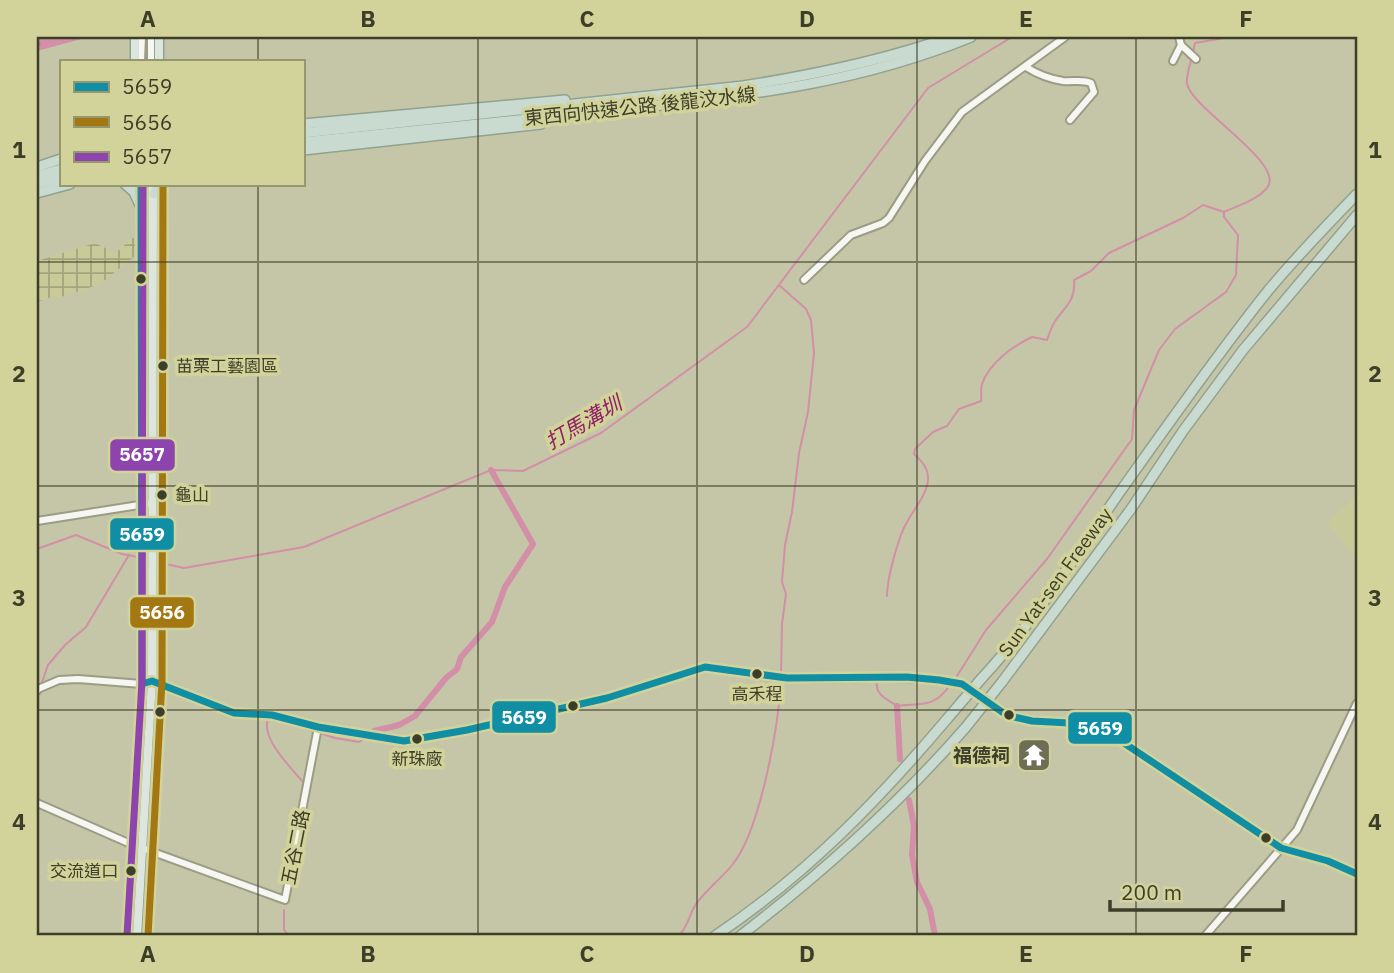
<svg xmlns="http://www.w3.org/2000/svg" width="1394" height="973" viewBox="0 0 1394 973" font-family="'IBM Plex Sans','Noto Sans TC',sans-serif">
  <defs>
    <pattern id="industrial-grid" width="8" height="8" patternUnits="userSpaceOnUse" patternTransform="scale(1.75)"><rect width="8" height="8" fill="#c8ca99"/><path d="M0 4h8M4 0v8" fill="none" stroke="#a4a57d"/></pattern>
    <pattern id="water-ripples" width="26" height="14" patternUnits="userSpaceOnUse" patternTransform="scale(1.75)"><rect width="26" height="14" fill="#d28fa7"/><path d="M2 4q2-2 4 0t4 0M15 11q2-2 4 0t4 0" fill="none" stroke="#ac7688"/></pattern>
  </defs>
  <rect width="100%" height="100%" fill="#c5c6a8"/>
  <polygon fill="#c8ca99" points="1357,495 1357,559 1327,523"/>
  <polygon fill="url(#industrial-grid)" points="132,238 135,238 136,255 100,284 58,298 52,297 37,302 37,261 95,243 116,253"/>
  <polygon fill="url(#water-ripples)" points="37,37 89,37 37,51"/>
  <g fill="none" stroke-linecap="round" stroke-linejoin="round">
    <g stroke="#d28fa7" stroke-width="2">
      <polyline points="1193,52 1195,43 1230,37"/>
      <polyline points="779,285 806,309 811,320 814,353 808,412 799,453 792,512 785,545 782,582 786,594 782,624 781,676"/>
      <polyline points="37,549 76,535 122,554 138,557"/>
      <polyline points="157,562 184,568 304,547 491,470 523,471 601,433 747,327 928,88 1012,37"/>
      <path d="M887 596C887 579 898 537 907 522 914 509 929 492 928 477 928 468 920 459 914 454L915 449 933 432 947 426 959 409 981 401C982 395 980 390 982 384 989 363 1013 346 1032 337L1047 340C1049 335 1051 328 1054 323 1063 308 1076 302 1074 280L1091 271 1109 253 1183 218 1203 205 1224 212C1237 206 1257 200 1267 188 1287 164 1192 109 1187 84 1186 76 1190 65 1192 57"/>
      <polyline points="957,676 986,630 1047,559 1132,439 1134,410 1159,350 1175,329 1226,292 1236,275 1238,235 1224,217 1224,213"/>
      <path d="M877 682C875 695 887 699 897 706 923 703 934 708 950 685"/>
      <polyline points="41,685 48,665 65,645 86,627 129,555"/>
      <path d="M304 783C292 769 258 736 269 717L335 738 359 742 366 737"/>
      <polyline points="284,910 284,930 289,936"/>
      <path d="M678 936C688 928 689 914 696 904 707 889 722 878 733 864 761 828 778 727 781 682"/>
    </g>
    <g stroke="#d28fa7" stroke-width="6">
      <polyline points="897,706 900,759"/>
      <polyline points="374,731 399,725 415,716 446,678 457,669 461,657 492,622 505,587 533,544 491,470"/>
      <polyline points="909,800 914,826 912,855 917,882 930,909 935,936"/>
    </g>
    <polyline stroke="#a3a488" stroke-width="6" stroke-dasharray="6 3" stroke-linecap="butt" points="962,684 990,703"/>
    <g stroke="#9c9c85" stroke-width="10">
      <g id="minor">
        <polyline points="1181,45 1196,59"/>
        <polyline points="141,61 142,37"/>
        <polyline points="151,61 151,37"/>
        <polyline points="1173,61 1181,45 1179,37"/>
        <path d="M1026 67C1037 74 1050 79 1063 81 1073 82 1082 79 1091 83L1094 92 1070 120"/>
        <polyline points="804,280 851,235 883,223 889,218 925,161 962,112 1065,37"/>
        <polyline points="37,521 152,503"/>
        <path d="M152 681 234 713 272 715 318 727 404 741 467 730 607 698 705 667C732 668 757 677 784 678 844 681 902 673 962 684"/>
        <polyline points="37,691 38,689 59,680 78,679 142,684"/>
        <path d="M991 704C1030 732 1063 714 1103 729L1281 848 1328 861 1357 874"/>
        <polyline points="37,803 133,845"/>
        <polyline points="142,848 285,900 318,727"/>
        <polyline points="1205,936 1297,830 1357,703"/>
      </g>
    </g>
    <g stroke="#91a28e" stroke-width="11">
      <g id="major">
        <polyline points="135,61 135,37"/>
        <polyline points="159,61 159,37"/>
        <polyline points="128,936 142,684 141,184"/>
        <polyline points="137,936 152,681 153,184"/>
      </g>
    </g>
    <g stroke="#91a28e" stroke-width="12">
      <g id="highway">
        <polyline points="303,124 565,100"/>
        <path d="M303 133 743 86C814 75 882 61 950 37"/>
        <path d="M303 142C414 131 525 120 635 108 755 94 858 83 971 37"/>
        <polyline points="303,150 541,124"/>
        <polyline points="37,167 61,159"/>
        <polyline points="37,176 61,169"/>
        <polyline points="37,184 61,178"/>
        <polyline points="125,184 134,192 141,207"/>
        <polyline points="37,193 70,184"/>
        <polyline points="154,194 159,184"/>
        <path d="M982 678C1035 621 1077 553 1122 489 1169 423 1216 356 1267 292 1295 258 1326 226 1357 194"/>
        <polyline points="1002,682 1131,509 1183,431 1243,350 1357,215"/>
        <path d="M715 936C806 875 877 802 947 719"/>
        <path d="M740 936C822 873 898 805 966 727"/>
      </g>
    </g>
    <use href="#minor" stroke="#f6f6f2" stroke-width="6"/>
    <use href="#major" stroke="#dce5de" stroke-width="8"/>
    <use href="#highway" stroke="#c9dad1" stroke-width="9"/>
    <g stroke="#91a28e" stroke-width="12" stroke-linecap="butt">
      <g id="highway-bridge">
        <polyline points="947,719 982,678"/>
        <polyline points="966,727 1002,682"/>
      </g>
    </g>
    <use href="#highway-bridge" stroke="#c9dad1" stroke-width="9"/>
    <g stroke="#d1d39b" stroke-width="12">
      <polyline id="bus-1" points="141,184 142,684 152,681 234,713 272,715 318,727 404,741 467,730 607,698 705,667 787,678 907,677 939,680 962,684 1002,712 1014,717 1032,721 1088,724 1103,729 1281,848 1328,861 1357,874"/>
    </g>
    <g stroke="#d1d39b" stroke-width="12">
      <polyline id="bus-2" points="148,936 162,681 163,184"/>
    </g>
    <g stroke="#d1d39b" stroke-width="12">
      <polyline id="bus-3" points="127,935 142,681 143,184"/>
    </g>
    <use href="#bus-1" stroke="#0f8ea4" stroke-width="7"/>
    <use href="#bus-2" stroke="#a37712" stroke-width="7"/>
    <use href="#bus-3" stroke="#8e44ad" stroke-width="7"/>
  </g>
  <path fill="none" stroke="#3d3e27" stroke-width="2" stroke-opacity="0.55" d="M258 37V61M478 37V936M697 37V936M917 37V936M1136 37V936M258 184V936M37 262H1357M37 486H1357M37 710H1357"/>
  <defs>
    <g id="temple-square" transform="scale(1.75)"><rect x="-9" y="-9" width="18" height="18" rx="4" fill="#6d6e54" stroke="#d1d39b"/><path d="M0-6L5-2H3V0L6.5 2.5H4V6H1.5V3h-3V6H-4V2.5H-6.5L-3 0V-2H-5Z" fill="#fff"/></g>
  </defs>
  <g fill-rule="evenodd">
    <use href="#temple-square" x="1034" y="755"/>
  </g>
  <g fill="#3d3e27" stroke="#d1d39b" stroke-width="2.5">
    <circle cx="141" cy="279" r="6"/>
    <circle cx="163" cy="366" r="6"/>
    <circle cx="162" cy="495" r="6"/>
    <circle cx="757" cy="674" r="6"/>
    <circle cx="573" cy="706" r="6"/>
    <circle cx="160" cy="712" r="6"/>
    <circle cx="1009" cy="715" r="6"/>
    <circle cx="417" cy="739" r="6"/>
    <circle cx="1266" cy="838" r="6"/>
    <circle cx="131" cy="871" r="6"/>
  </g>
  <g text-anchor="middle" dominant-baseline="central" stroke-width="7" stroke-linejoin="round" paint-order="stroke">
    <g font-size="17" fill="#3d3e27" stroke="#d1d39b" text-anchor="start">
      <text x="176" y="366">苗栗工藝園區</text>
      <text x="175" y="495">龜山</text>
      <text x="757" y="694" text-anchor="middle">高禾程</text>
      <text x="417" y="759" text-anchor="middle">新珠廠</text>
      <text x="118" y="871" text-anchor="end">交流道口</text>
    </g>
    <g font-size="19" fill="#3d3e27" stroke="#d1d39b">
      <text transform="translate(640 106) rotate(-6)">東西向快速公路 後龍汶水線</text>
      <text transform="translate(1055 582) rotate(-54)">Sun Yat-sen Freeway</text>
      <text transform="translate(295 847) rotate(-79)">五谷二路</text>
    </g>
    <g font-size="19" font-weight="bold" fill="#3d3e27" stroke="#d1d39b" text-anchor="end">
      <text x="1010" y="755">福德祠</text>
    </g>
    <g font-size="21" font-style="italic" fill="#911f62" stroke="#d1d39b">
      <text transform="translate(583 422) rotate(-30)">打馬溝圳</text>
    </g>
  </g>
  <g stroke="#d1d39b" stroke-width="2.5">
    <rect x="109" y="438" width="67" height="34" rx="7" fill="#8e44ad"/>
    <rect x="109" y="517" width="66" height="34" rx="7" fill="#0f8ea4"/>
    <rect x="129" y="596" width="66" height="33" rx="7" fill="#a37712"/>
    <rect x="491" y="700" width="66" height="34" rx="7" fill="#0f8ea4"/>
    <rect x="1067" y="711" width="66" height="34" rx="7" fill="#0f8ea4"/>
  </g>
  <g font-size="19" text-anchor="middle" font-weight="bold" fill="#fff">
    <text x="142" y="461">5657</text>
    <text x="142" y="541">5659</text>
    <text x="162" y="619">5656</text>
    <text x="524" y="724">5659</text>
    <text x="1100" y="735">5659</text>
  </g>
  <rect width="1394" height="973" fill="none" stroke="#d1d39b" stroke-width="77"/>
  <rect x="60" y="60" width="245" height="126" fill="#d1d39b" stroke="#96976d" stroke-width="2"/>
  <rect x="74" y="82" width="35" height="10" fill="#0f8ea4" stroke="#96976d" stroke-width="2"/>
  <text x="122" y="94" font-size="21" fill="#3d3e27">5659</text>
  <rect x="74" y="117" width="35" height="10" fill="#a37712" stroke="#96976d" stroke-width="2"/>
  <text x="122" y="130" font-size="21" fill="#3d3e27">5656</text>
  <rect x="74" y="152" width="35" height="10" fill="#8e44ad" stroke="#96976d" stroke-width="2"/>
  <text x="122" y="164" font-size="21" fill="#3d3e27">5657</text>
  <path d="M1110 900v10h173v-10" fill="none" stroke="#3d3e27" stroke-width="3.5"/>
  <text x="1121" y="900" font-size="21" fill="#3d3e27" stroke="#d1d39b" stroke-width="5" paint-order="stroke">200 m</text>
  <rect x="38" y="38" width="1318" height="896" fill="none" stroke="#3d3e27" stroke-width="2.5"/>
  <g font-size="23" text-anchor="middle" font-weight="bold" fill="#3d3e27">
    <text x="148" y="27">A</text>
    <text x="368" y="27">B</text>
    <text x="587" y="27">C</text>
    <text x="807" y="27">D</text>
    <text x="1026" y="27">E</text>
    <text x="1246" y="27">F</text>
    <text x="19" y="158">1</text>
    <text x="1375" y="158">1</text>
    <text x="19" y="382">2</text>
    <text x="1375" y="382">2</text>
    <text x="19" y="606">3</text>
    <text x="1375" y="606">3</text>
    <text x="19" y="830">4</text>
    <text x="1375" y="830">4</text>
    <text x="148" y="962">A</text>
    <text x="368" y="962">B</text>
    <text x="587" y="962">C</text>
    <text x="807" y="962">D</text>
    <text x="1026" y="962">E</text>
    <text x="1246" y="962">F</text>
  </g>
</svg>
